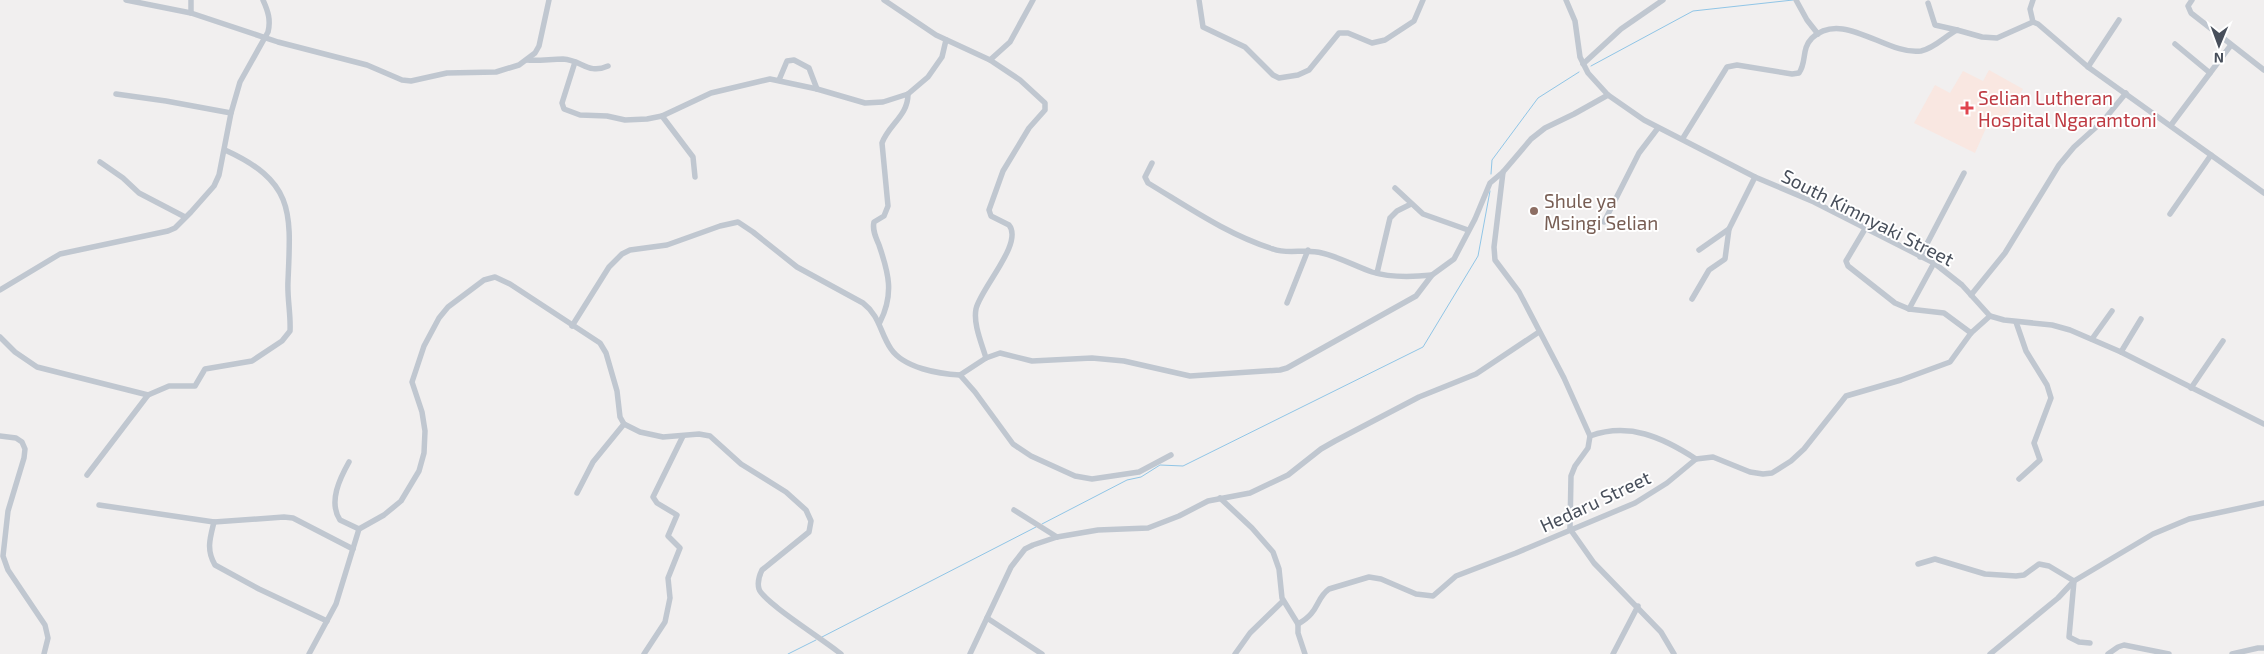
<svg xmlns="http://www.w3.org/2000/svg" width="2264" height="654" viewBox="0 0 2264 654" font-family="'Exo 2',sans-serif">
  <rect width="100%" height="100%" fill="#f1efef"/>
  <polygon fill="#f9e7e1" points="1989,70 2023,89 2000,127 1990,126 1986,128 1975,153 1914,123 1935,85 1950,93 1963,71 1983,81"/>
  <g fill="none" stroke-linecap="round" stroke-linejoin="round">
    <g stroke="#90c5e6" stroke-width="1">
      <polyline points="1591,66 1693,11 1793,0"/>
      <polyline points="1491,174 1492,160 1538,98 1579,72"/>
      <polyline points="1042,524 1127,480 1141,477 1160,465 1183,466 1423,347 1478,256 1490,191"/>
      <polyline points="822,637 1036,527"/>
      <polyline points="788,654 816,640"/>
    </g>
    <g stroke="#c0c7d0" stroke-width="5.5">
      <polyline points="126,0 191,13 278,42 367,65 402,80 411,81 447,73 496,72 519,65 535,53 539,46 549,0"/>
      <polyline points="191,0 191,13"/>
      <path d="M884 0 936 35 990 60 1020 80 1045 103V110L1029 128 1003 171 989 210 991 216 1009 225C1024 243 980 289 976 309 973 324 982 344 986 358"/>
      <polyline points="1199,0 1203,27 1245,47 1273,75 1279,78 1298,75 1309,70 1339,33 1348,33 1372,43 1385,40 1414,21 1423,0"/>
      <polyline points="1566,0 1575,21 1580,57 1588,73 1608,95 1644,120 1755,177 1814,202 1934,263 1962,285 1990,316 2004,320 2052,325 2070,330 2121,352 2264,424"/>
      <polyline points="1796,0 1807,20 1818,34"/>
      <polyline points="2033,0 2030,9 2033,22"/>
      <polyline points="2192,0 2188,6 2191,13 2264,70"/>
      <polyline points="1928,3 1935,25 1957,30"/>
      <polyline points="2175,44 2210,73"/>
      <path d="M527 60C539 61 551 59 563 59 582 60 588 75 608 66"/>
      <polyline points="990,60 1010,42 1033,0"/>
      <polyline points="575,62 562,103 564,109 580,115 607,116 625,120 647,119 662,116 711,93 770,79 817,89 865,103 883,102 908,94 928,77 942,57 946,40"/>
      <polyline points="1583,64 1621,29 1663,0"/>
      <polyline points="2088,67 2119,20"/>
      <polyline points="779,80 787,61 794,60 809,68 817,89"/>
      <polyline points="116,94 166,101 231,113"/>
      <polyline points="662,116 693,157 695,177"/>
      <polyline points="2171,125 2231,45"/>
      <path d="M1683 138 1727 67 1737 65 1792 74 1799 73C1807 62 1801 49 1812 38 1843 9 1887 56 1921 51 1935 48 1945 36 1957 30L1982 37 1997 38 2033 22 2038 24 2088 67 2264 193"/>
      <polyline points="100,162 123,178 139,193 185,217"/>
      <path d="M1152 163 1145 177 1148 183C1188 207 1228 235 1273 249 1289 255 1305 248 1322 253 1339 257 1355 266 1372 272 1391 278 1412 277 1432 275"/>
      <polyline points="1503,172 1494,247 1495,260 1519,292 1564,378 1590,436 1588,448 1575,466 1571,476 1570,529 1594,563 1661,632 1674,654"/>
      <polyline points="1395,188 1423,214 1468,230"/>
      <polyline points="2170,214 2211,155"/>
      <polyline points="1604,222 1639,153 1658,128"/>
      <polyline points="1865,229 1846,261 1848,266 1895,303 1909,309 1944,313 1971,333"/>
      <polyline points="1699,250 1729,229 1755,177"/>
      <polyline points="1920,257 1964,173"/>
      <polyline points="1377,273 1390,218 1397,211 1411,204"/>
      <path d="M0 290 60 254 168 231 175 228 191 212 214 186 219 175 231 113 240 82 268 32C271 20 268 11 263 0"/>
      <polyline points="1971,295 2005,253 2059,165 2074,147 2103,121 2126,93"/>
      <polyline points="1692,299 1709,270 1725,259 1729,229"/>
      <polyline points="1287,303 1308,250"/>
      <polyline points="1909,309 1934,263"/>
      <path d="M880 322C894 294 889 274 879 245 876 238 872 230 874 222L884 216 888 206 882 143C889 124 908 116 908 94"/>
      <polyline points="2016,322 2026,351 2047,385 2051,398 2034,443 2040,460 2019,479"/>
      <path d="M572 326 609 267 622 254 630 250 667 245 720 226 738 222 753 232 797 267 863 303C880 316 880 333 891 349 904 368 939 374 960 375L986 358 1000 353 1032 361 1092 358 1124 361 1190 376 1280 370 1287 368 1416 296 1432 275 1454 259 1475 219 1490 183 1503 172 1531 139 1545 128 1574 114 1608 95"/>
      <polyline points="0,337 15,352 37,367 148,395"/>
      <polyline points="2092,339 2112,311"/>
      <polyline points="2121,352 2141,319"/>
      <polyline points="960,375 975,392 1013,444 1031,456 1075,476 1092,479 1139,472 1171,455"/>
      <polyline points="2191,388 2223,341"/>
      <polyline points="0,436 16,438 22,442 25,449 24,458 8,511 3,556 8,570 45,625 48,638 44,654"/>
      <path d="M1590 436C1629 422 1662 437 1696 459"/>
      <path d="M349 462C340 478 328 502 340 520L359 529"/>
      <path d="M87 475 148 395 169 386H195L205 369 252 361 282 341 290 331C291 315 287 298 288 281 291 212 295 182 225 150"/>
      <polyline points="577,493 593,462 624,424"/>
      <polyline points="1220,498 1252,528 1273,552 1279,569 1282,598 1298,624"/>
      <polyline points="99,505 214,522 284,517 293,518 353,549"/>
      <polyline points="1014,510 1057,537"/>
      <path d="M214 522C210 538 206 550 215 565L259 589 327 621"/>
      <polyline points="1918,564 1935,559 1985,574 2016,576 2024,575 2039,564 2049,566 2074,581 2069,637 2079,642 2090,643"/>
      <polyline points="987,618 1042,654"/>
      <path d="M309 654 336 604 359 529 384 515 401 501 419 471 424 453 425 431 422 412 412 382 424 346 439 318 448 307 484 280 495 277 510 284 600 343 606 353 617 391 620 417 624 424 640 432 663 437 699 434 710 436 741 464 786 492 806 510 811 521 809 532 762 570C759 576 757 582 759 589 763 602 826 641 841 654"/>
      <polyline points="644,654 665,622 670,598 668,578 680,548 668,536 677,515 657,503 653,497 683,436"/>
      <polyline points="970,654 1011,567 1025,549 1033,545 1057,537 1098,530 1148,528 1179,516 1208,501 1250,493 1288,475 1321,449 1335,441 1419,397 1476,374 1539,332"/>
      <polyline points="1235,654 1250,633 1283,601"/>
      <path d="M1305 654 1298 633V624C1320 612 1315 599 1329 589L1369 577 1381 579 1416 594 1433 596 1456 576 1516 553 1635 503 1667 483 1696 459 1713 457 1750 472 1763 474 1772 473 1791 461 1804 449 1846 396 1901 380 1950 362 1971 333 1990 316"/>
      <polyline points="1613,654 1638,606"/>
      <polyline points="1990,654 2058,598 2074,581 2153,534 2189,519 2264,503"/>
      <polyline points="2108,654 2118,647 2124,645 2169,654"/>
      <polyline points="2232,654 2258,648 2264,648"/>
    </g>
  </g>
  <path fill="#e0444e" stroke="#fff" stroke-width="2" d="M1964.5 100.5h5v5h5v5h-5v5h-5v-5h-5v-5h5z"/>
  <circle fill="#8d6e63" stroke="#fff" stroke-width="2" cx="1534" cy="211" r="5"/>
  <g text-anchor="middle" dominant-baseline="central" stroke-width="4" stroke-linejoin="round" paint-order="stroke">
    <g font-size="19" fill="#be3a42" stroke="#fff" text-anchor="start">
      <text x="1978" y="97">Selian Lutheran<tspan x="1978" dy="22">Hospital Ngaramtoni</tspan></text>
    </g>
    <g font-size="19" fill="#785e54" stroke="#fff" text-anchor="start">
      <text x="1544" y="200">Shule ya<tspan x="1544" dy="22">Msingi Selian</tspan></text>
    </g>
    <g font-size="19" fill="#484f5b" stroke="#fff">
      <text transform="translate(1868 217) rotate(27)">South Kimnyaki Street</text>
      <text transform="translate(1595 501) rotate(-25)">Hedaru Street</text>
    </g>
  </g>
  <g transform="translate(2219 45) rotate(181)" stroke="#ffffff" stroke-width="4" paint-order="stroke">
  <path d="M0-4L9 19L0 12L-9 19Z" fill="#484f5b"/>
  <text y="-8" font-size="14" font-weight="bold" text-anchor="middle" fill="#484f5b">N</text>
  </g>
</svg>
